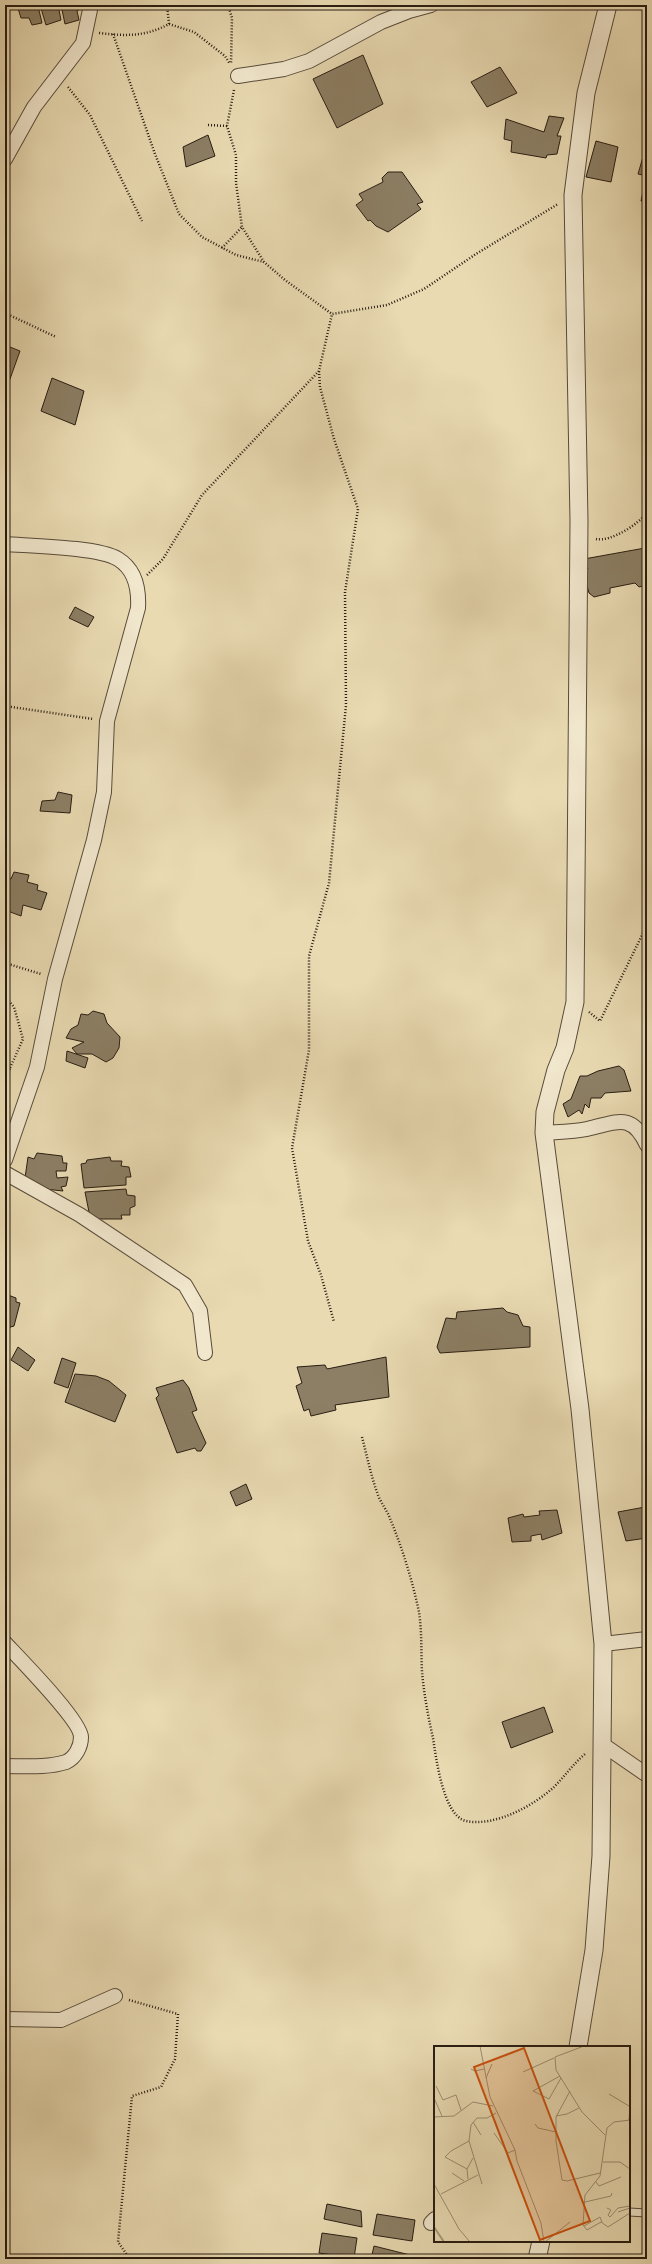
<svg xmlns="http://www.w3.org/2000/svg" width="652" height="2264" viewBox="0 0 652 2264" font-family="'Gentium Book Plus',serif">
  <rect width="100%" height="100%" fill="#e9dab2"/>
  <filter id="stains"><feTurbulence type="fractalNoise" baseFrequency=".005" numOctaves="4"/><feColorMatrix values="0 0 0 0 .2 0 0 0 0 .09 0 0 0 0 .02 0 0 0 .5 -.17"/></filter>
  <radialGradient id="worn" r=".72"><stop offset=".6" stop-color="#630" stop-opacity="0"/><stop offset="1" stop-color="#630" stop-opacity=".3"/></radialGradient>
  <g fill="#8c7f65" stroke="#281d12">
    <polygon points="17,5 38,6 42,23 32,25 29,18 21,18"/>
    <polygon points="40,5 58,5 61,20 46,25"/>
    <polygon points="61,5 79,5 80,9 77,11 79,20 65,24"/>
    <polygon points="363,55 383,104 337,128 313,79"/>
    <polygon points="500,67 517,93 487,107 471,82"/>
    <polygon points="549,116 564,118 557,136 561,136 557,154 547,155 546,158 511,152 512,141 504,139 506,119 544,132"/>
    <polygon points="208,135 215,156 186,167 183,147"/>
    <polygon points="596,141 618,147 611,182 586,177"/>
    <polygon points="647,143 647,176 638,174"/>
    <polygon points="388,172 402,172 423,202 417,204 421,209 388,232 376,226 370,220 368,221 356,205 363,200 359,194 383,182 382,178"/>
    <polygon points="645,181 647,182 647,202 641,201"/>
    <polygon points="5,345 20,351 5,393"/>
    <polygon points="52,378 84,391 75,425 41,411"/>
    <polygon points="645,548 647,553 647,585 639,587 635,583 610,588 610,593 594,597 589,593 583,571 588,569 584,559"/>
    <polygon points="75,607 94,617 88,627 69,618"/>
    <polygon points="58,792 72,795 70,813 40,811 42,801 55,800"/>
    <polygon points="14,872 29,875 27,882 38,885 37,890 47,893 41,910 23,905 21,916 5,910 5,877 11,879"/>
    <polygon points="93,1011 104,1014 107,1023 120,1037 119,1048 113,1058 106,1062 92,1054 77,1054 72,1048 84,1042 66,1038 71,1029 78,1025 81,1014 88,1015"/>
    <polygon points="67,1051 88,1058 85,1068 66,1061"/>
    <polygon points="619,1066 624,1070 631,1091 605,1093 601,1098 591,1098 589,1108 585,1104 582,1114 579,1110 568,1117 563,1104 571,1099 580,1076 587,1076 598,1071"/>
    <polygon points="37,1153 62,1156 63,1163 67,1163 66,1171 56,1171 57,1178 68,1177 66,1186 61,1187 63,1191 36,1188 25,1178 28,1157 34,1159"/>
    <polygon points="110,1157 111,1161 122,1161 121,1166 129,1167 131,1177 126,1177 126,1185 84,1188 81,1164 86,1163 87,1160"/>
    <polygon points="126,1189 127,1195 135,1196 135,1206 130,1208 130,1215 121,1215 122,1219 96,1219 90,1217 85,1192"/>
    <polygon points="5,1291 9,1292 8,1295 16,1298 16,1302 20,1303 14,1326 7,1328 5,1333"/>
    <polygon points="503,1308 507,1312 518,1315 523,1326 530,1327 530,1347 440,1353 437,1347 446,1318 456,1319 457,1312"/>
    <polygon points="18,1347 35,1360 28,1371 11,1360"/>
    <polygon points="386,1357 389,1397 335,1405 336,1410 311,1416 309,1409 304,1411 296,1386 302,1383 297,1367 325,1365 327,1369"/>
    <polygon points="62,1358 76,1363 68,1388 54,1383"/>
    <polygon points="75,1374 96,1376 109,1381 126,1395 115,1422 65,1402"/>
    <polygon points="183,1380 189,1388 197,1410 192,1412 206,1443 201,1451 197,1451 195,1448 177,1453 156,1398 159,1395 156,1388"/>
    <polygon points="246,1484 252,1499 236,1506 230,1492"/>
    <polygon points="645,1507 647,1509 647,1538 626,1541 618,1512"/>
    <polygon points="557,1510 562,1533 542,1540 541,1534 531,1536 531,1541 512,1542 508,1518 523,1514 524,1517 540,1515 539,1511"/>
    <polygon points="544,1707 553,1732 511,1748 502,1722"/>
    <polygon points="327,2204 361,2211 362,2227 324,2219"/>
    <polygon points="377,2214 415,2220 412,2241 373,2235"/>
    <polygon points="322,2233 357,2238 354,2258 319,2253"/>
    <polygon points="374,2246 410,2255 409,2259 371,2259"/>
  </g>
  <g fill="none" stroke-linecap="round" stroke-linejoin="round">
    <g stroke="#584c3a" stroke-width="9">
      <polyline id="service" points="629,2212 647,2213"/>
    </g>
    <g stroke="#584c3a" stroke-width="16">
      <g id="minor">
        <polyline points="238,76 284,69 309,61 381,22 409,11 431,5"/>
        <polyline points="5,159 34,107 83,43 91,5"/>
        <path d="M5 544C31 546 98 547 118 559 136 570 139 590 138 608L107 721 104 792 94 840 55 979 37 1067 5 1160"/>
        <path d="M544 1133C558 1132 573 1132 587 1129 616 1123 631 1111 647 1145"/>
        <polyline points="5,1173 80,1215 185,1285 200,1311 205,1353"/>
        <path d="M5 1643C19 1658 81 1721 81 1737 81 1747 75 1758 66 1762 48 1768 24 1766 5 1766"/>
        <polyline points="603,1644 647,1639"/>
        <polyline points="602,1744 647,1775"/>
        <polyline points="5,2019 61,2020 115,1996"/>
        <polyline points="431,2223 435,2219"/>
      </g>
    </g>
    <g stroke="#584c3a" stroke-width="19">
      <g id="tertiary">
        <polyline points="578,2047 594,1950 601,1856 603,1644 580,1409 544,1133 545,1112 556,1070 565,1048 575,1002 579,521 573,195 586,93 608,5"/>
        <polyline points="537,2259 541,2241"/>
      </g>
    </g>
    <g stroke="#281d12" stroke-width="2.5" stroke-dasharray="1 2" stroke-linecap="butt">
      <polyline points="167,5 169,24"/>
      <polyline points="228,5 232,18 231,64"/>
      <path d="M99 33C126 36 145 37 169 24L194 32 225 56 230 64"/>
      <polyline points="113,34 155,154 179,214 202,237 236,255 264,262"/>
      <polyline points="68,87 90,115 142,221"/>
      <polyline points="234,90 227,126 236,155 236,183 242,227 264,262 285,280 332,314 387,305 424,289 476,254 558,204"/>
      <polyline points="208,125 227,126"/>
      <polyline points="222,248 242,227"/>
      <polyline points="5,313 56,337"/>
      <polyline points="319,371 320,387 334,439 358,509 345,592 346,705 329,883 309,956 309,1050 292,1148 308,1241 321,1275 334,1322"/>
      <path d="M596 539C611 542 637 525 647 513"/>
      <polyline points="147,575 163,559 202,495 319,371 332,314"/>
      <polyline points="5,706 93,719"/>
      <polyline points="5,963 41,974"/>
      <polyline points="5,996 14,1007 23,1039 10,1068"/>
      <polyline points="589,1012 600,1021 647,925"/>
      <polyline points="5,1066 10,1068 5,1082"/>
      <path d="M362 1437C367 1456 371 1476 378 1495 381 1503 386 1509 389 1516 402 1547 412 1579 419 1612 422 1631 421 1652 422 1672 424 1694 428 1716 433 1738 436 1757 443 1816 466 1821 495 1827 533 1806 554 1787 565 1776 573 1764 585 1754"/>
      <polyline points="129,2000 178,2014 175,2059 161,2087 132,2096 118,2242 130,2259"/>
    </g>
    <use href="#service" stroke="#f1e7cd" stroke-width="7"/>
    <use href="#minor" stroke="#f1e7cd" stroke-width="14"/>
    <use href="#tertiary" stroke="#f1e7cd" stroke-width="17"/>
  </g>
  <g transform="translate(434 2046)">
    <rect width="196" height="196" fill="#e9dab2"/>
    <path fill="none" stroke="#a79a7c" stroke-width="2" d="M0 181 10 196"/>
    <path fill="none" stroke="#9c8e72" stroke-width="1" d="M46 0 56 51 81 104 83 115 107 177 110 196M150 0 121 11 122 24 148 66 171 89M37 23 41 25 50 23M89 26 120 12M126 30 99 45 115 53 127 32M52 32 58 18M2 40 9 54 22 49 27 64M136 45 122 71V95L128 134 133 135 166 127M175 48 195 60M0 52 8 70M122 70 133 68 145 62M0 71 20 70 39 56 59 60M195 74 196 59M196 74 180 76 173 82 166 130 151 149 149 179 153 184 167 176 174 181 196 167M39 76 47 89M101 78 104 82 122 86M60 87 74 107 81 104M169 116H186L196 123M33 123 11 111 17 105 35 95M18 127 30 135M34 133 33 123 39 112M162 136 165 140 187 131M0 138 25 183 36 196M48 138 35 95 37 79 43 72H53L62 67M7 148 44 129M151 156 177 150 178 147M173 162 177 164 174 169 176 171 184 162 196 160M184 166 196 162M150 180 166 171 168 176M111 196 136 176"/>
    <path fill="#cb500d" fill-opacity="0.15" stroke="#cb500d" stroke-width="2" d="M90 2 156 175 106 194 40 21Z"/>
    <rect width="196" height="196" fill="none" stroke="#281d12" stroke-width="2"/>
  </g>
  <rect width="652" height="2264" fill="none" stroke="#e9dab2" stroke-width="20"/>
  <rect x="6" y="6" width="640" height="2252" fill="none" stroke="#281d12" stroke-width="2"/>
  <rect x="10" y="10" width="632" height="2244" fill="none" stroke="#281d12"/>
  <rect width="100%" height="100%" filter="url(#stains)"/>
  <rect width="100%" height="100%" fill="url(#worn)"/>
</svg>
